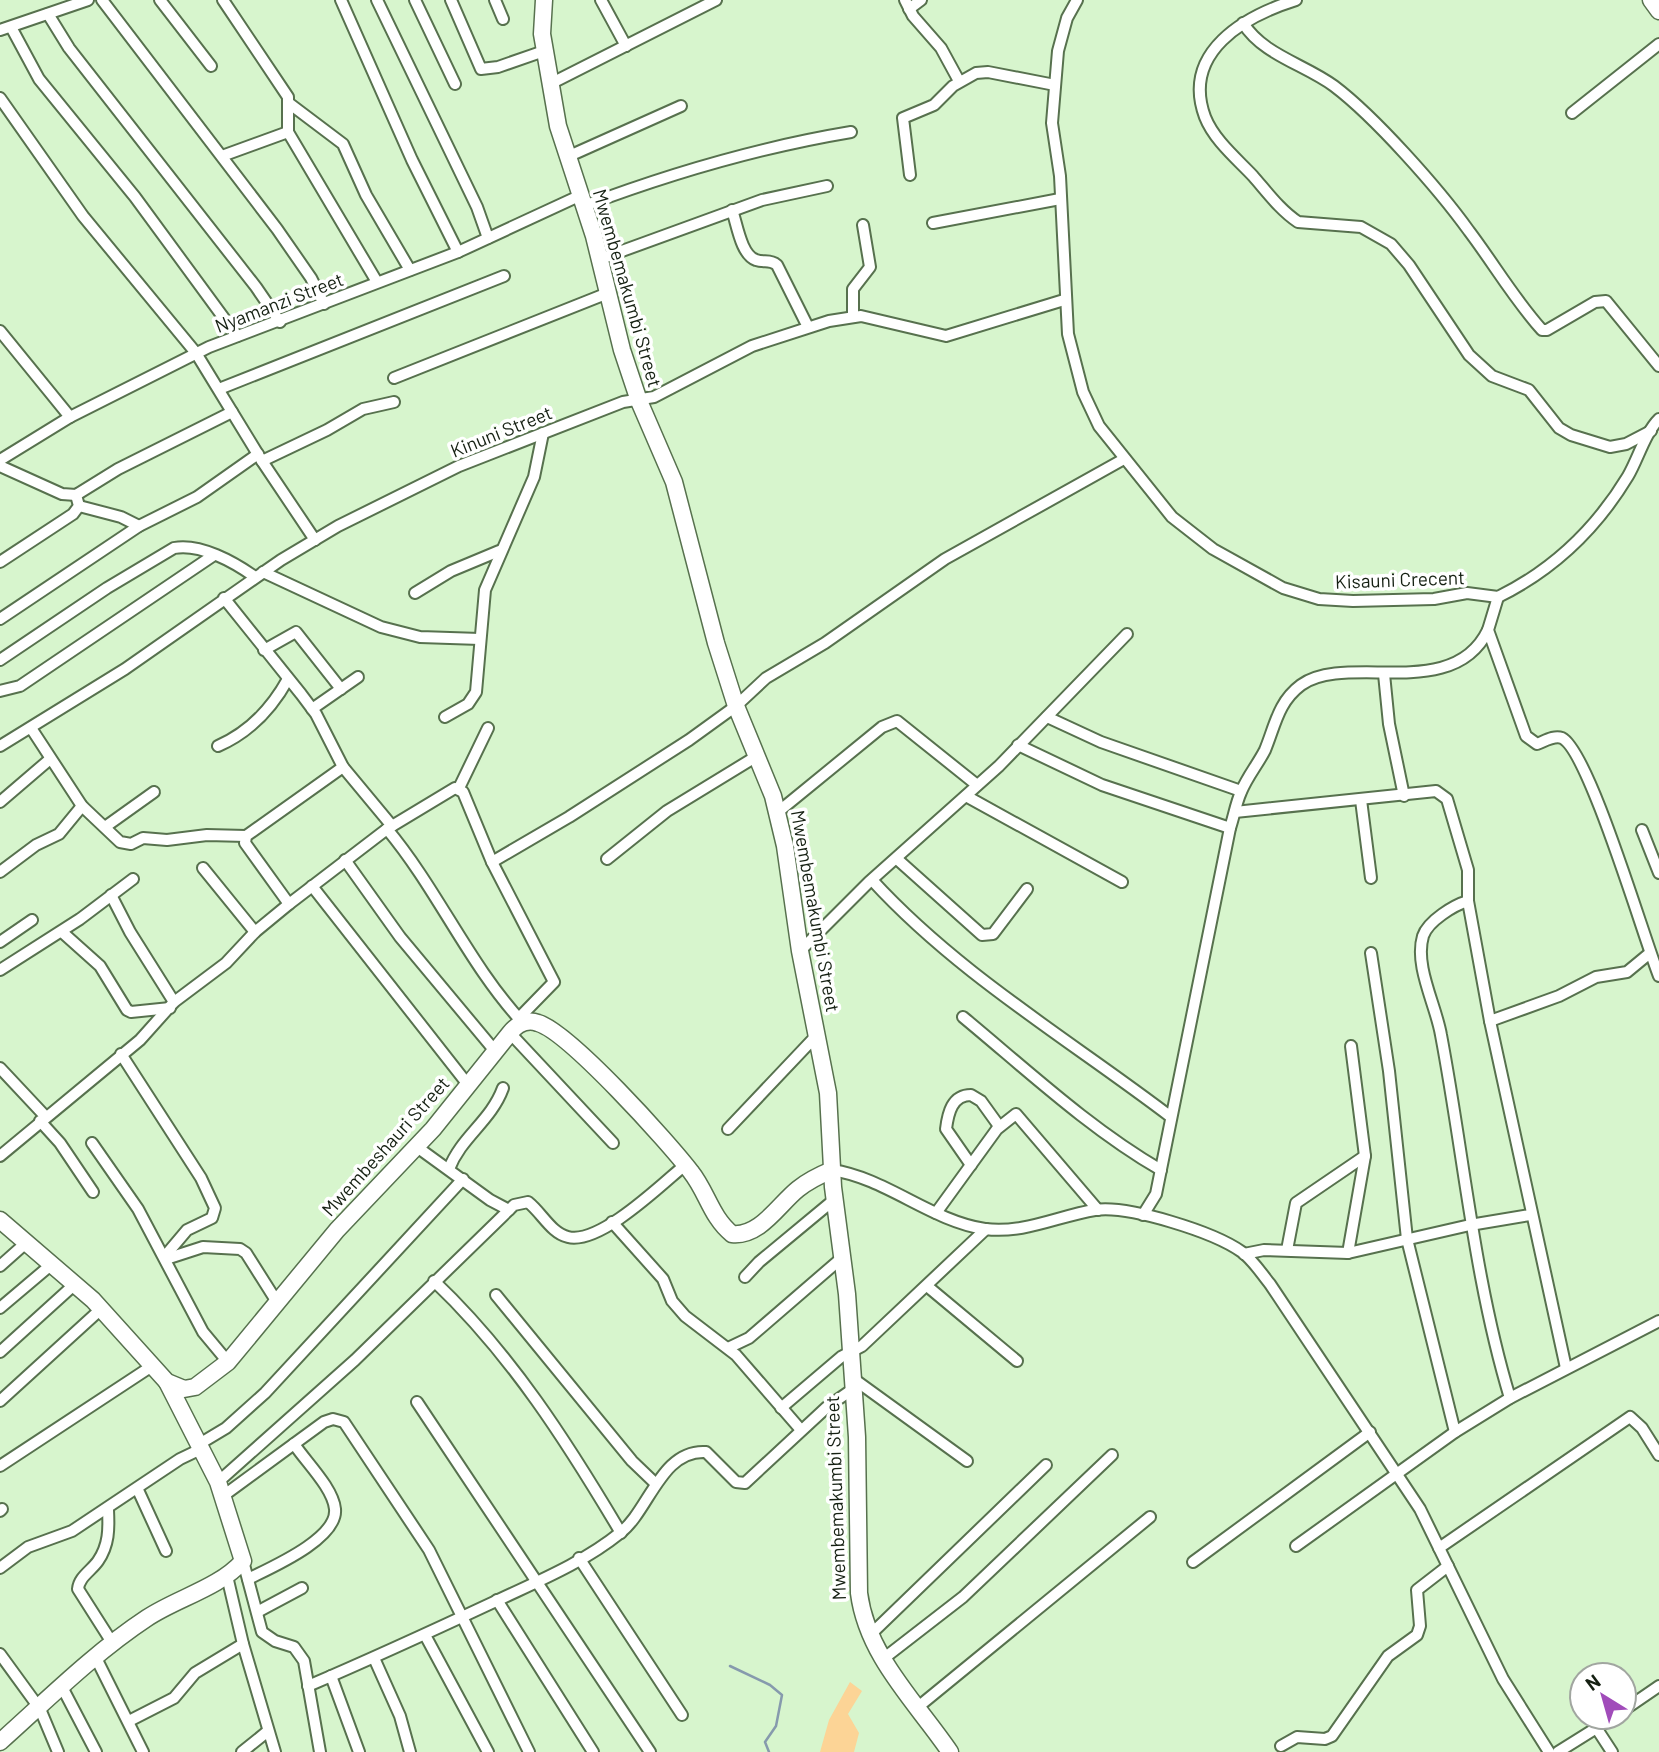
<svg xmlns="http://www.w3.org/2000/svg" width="1659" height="1752" viewBox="0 0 1659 1752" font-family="Barlow,sans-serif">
  <rect width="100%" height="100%" fill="#d7f5cd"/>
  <polygon fill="#fcd496" points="850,1682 862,1691 848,1714 859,1733 854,1752 820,1752 829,1720"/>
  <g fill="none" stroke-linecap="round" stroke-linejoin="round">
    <polyline stroke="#869aad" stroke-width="2.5" points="730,1666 770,1685 782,1695 776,1726 765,1742 769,1752"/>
    <g stroke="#57714e" stroke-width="14">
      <g id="street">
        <polyline points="102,0 277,229 311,278 324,304"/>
        <polyline points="160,0 211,66"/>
        <polyline points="223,0 288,97 288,132 377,282"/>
        <polyline points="341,0 412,160 458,252"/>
        <polyline points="377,0 477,207 488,238"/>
        <polyline points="415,0 455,84"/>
        <polyline points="451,0 481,69 498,67 544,51"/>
        <polyline points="495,0 503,19"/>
        <polyline points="601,0 626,46"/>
        <polyline points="905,0 913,16 941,48 959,81"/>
        <path d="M1077 0 1067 18 1058 51 1052 123 1060 176 1068 334 1083 392 1099 426 1172 517 1213 549 1283 588 1319 599 1353 601 1434 599 1467 593 1498 597C1553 570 1596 529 1628 476 1638 459 1645 433 1659 419"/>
        <path d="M1296 0C1245 16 1181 52 1205 117 1214 140 1237 159 1253 176 1267 192 1280 210 1298 222L1361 227 1391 244 1409 265 1469 355 1492 376 1529 390 1559 428 1571 435 1610 447 1626 444 1651 431"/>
        <polyline points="909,9 921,0"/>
        <polyline points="48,14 69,48 256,287 280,322"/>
        <path d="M1243 23C1263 55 1304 64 1334 86 1375 117 1438 188 1469 231 1494 264 1514 299 1542 330H1547L1595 302 1606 301 1659 366"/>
        <polyline points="11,27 39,79 135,197 237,336"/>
        <polyline points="0,30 88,0"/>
        <polyline points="550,84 716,0"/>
        <polyline points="0,98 83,216 196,353 262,461 315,540"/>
        <polyline points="290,104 343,144 366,195 410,270"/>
        <polyline points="1572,113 1659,44"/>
        <polyline points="222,156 288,132"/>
        <polyline points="567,157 681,106"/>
        <polyline points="910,175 903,118 934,105 953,86 976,73 988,72 1055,85"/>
        <path d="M584 206C669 174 761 147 851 132"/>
        <path d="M732 210C737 224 741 255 756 260 764 263 770 259 777 265L808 327"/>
        <polyline points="933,223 1060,199"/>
        <polyline points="600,259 762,200 827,186"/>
        <polyline points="853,316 853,289 870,267 863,225"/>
        <polyline points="0,331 70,417"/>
        <polyline points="394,378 608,293"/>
        <polyline points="219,389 504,276"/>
        <polyline points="0,460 70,417 209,347 458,252 579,196"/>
        <polyline points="262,461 327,430 363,409 394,402"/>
        <polyline points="0,466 62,494 76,495 118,469 232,412"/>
        <polyline points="79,506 121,517 139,526"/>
        <polyline points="0,562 73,514 79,506 76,495"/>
        <polyline points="263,572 381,627 420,637 480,639"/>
        <polyline points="415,593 451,571 499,551"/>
        <path d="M1498 597 1488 630 1526 736 1537 744C1545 741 1554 735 1562 738 1589 751 1644 939 1659 976"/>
        <polyline points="224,598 301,694 316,714 343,767 392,826"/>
        <polyline points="0,619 139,526 197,497 258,454"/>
        <polyline points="264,650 296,632 341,689"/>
        <path d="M0 660 107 588 174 548C200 543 234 562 255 577"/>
        <polyline points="1384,674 1389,724 1404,796"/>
        <polyline points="0,691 20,686 214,555"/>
        <polyline points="312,709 358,677"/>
        <polyline points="445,717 468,704 476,692 485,590 534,477 543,433"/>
        <polyline points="1047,717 1101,742 1241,791"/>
        <polyline points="31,728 82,806 120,842 131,844 143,838 167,840 207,835 246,836"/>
        <polyline points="1018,745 1102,785 1230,828"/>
        <polyline points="0,746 125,669 281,560 338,526 459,466 623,402 654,397 752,346 829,321 861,316 946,336 1064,300"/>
        <path d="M218 746C250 732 272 708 288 679"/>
        <polyline points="459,788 488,728"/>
        <polyline points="966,796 1122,882"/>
        <polyline points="1361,800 1371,878"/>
        <polyline points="0,802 49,760"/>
        <polyline points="778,812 882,727 897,721 977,785"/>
        <polyline points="1235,812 1436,791 1447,799 1468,870 1468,901 1490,1021 1566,1368"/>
        <polyline points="105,827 154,792"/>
        <path d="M387 829C438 890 469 965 523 1023"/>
        <polyline points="1642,830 1659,873"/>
        <polyline points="607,859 667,811 757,756"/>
        <polyline points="897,859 982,935 993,934 1027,889"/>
        <polyline points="345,860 400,937 495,1051"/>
        <polyline points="492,862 569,817 689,740 736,706 766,678 825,643 945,559 1124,459"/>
        <polyline points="203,868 255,932"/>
        <polyline points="0,872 36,845 59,834 82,806"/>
        <path d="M872 880C958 974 1070 1040 1171 1117"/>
        <polyline points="312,886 469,1086"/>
        <polyline points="111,895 130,932 174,1002"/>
        <path d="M1468 901C1454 905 1428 921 1423 936 1414 966 1436 1005 1441 1035 1464 1156 1474 1279 1510 1398"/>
        <polyline points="289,904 245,843 246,836 343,767"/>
        <polyline points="62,932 100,966 127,1010 131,1012 170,1008"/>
        <polyline points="0,942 32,920"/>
        <polyline points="800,951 869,882 999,766 1127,634"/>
        <polyline points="1371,953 1389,1071 1407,1239 1455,1432"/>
        <polyline points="0,970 80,919 133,879"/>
        <path d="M963 1017C1027 1070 1090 1129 1161 1170"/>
        <polyline points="1490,1021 1559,996 1596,977 1627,972 1650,953"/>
        <polyline points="510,1033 613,1143"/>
        <polyline points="121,1054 201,1178 215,1208 212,1218 187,1230 165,1256"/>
        <polyline points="0,1068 45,1116"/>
        <polyline points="40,1121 60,1143 93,1192"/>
        <polyline points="728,1129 817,1035"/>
        <polyline points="92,1143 138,1209 203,1332 228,1362"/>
        <polyline points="417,1147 490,1200 509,1210"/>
        <polyline points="0,1156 140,1040 174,1002 226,963 255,932 289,904 387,829 455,788 463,792 492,862 554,982 519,1018"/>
        <path d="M971 1165 946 1129C948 1113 952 1095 971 1095L981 1101 999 1126"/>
        <path d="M449 1169C461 1137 491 1121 503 1088"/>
        <path d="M832 1170C886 1178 931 1221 985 1229 1024 1234 1058 1216 1095 1210 1129 1205 1214 1232 1242 1252 1253 1260 1261 1273 1270 1284L1420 1509 1503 1679 1549 1752"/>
        <polyline points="936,1213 997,1129 1016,1114 1098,1210"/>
        <path d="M1143 1215 1156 1194 1230 828C1234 816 1236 803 1241 792 1247 777 1258 764 1265 750 1275 726 1278 702 1301 685 1347 652 1453 703 1488 630"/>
        <polyline points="612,1222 663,1279 672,1301 685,1316 736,1355 801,1430"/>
        <polyline points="1287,1250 1296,1203 1365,1156"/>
        <polyline points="1348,1253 1365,1156 1351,1046"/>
        <polyline points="1244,1254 1264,1250 1348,1253 1470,1225 1530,1215"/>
        <polyline points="166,1259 203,1247 240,1249 246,1253 277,1302"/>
        <polyline points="0,1266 27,1242"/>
        <polyline points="745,1277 759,1262 835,1199"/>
        <path d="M434 1281C511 1354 567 1442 621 1533"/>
        <polyline points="927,1286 1017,1361"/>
        <polyline points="496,1295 632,1461 656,1484"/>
        <polyline points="0,1308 52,1264"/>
        <polyline points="728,1348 749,1338 844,1256"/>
        <polyline points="0,1352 75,1284"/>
        <polyline points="851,1377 967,1461"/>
        <polyline points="0,1401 101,1309"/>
        <polyline points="417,1402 650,1752"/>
        <polyline points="781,1408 841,1357 862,1346 986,1229"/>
        <polyline points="201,1443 226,1428 265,1393 463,1179"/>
        <polyline points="0,1466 152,1366"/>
        <path d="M218 1482 355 1360 514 1205 528 1202C542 1213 551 1233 568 1237 600 1245 662 1184 685 1165"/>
        <polyline points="138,1490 166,1551"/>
        <polyline points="223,1496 324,1422 333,1419 344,1422 429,1550 529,1752"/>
        <path d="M108 1510C109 1529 109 1545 98 1561 91 1571 79 1577 78 1589L113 1644"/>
        <polyline points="0,1511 2,1509"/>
        <polyline points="1296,1546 1455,1432 1510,1398 1659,1321"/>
        <polyline points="1439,1548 1630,1417 1642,1428 1659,1455"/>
        <polyline points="579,1558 682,1715"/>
        <polyline points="243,1561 262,1632 275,1641 294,1647 304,1661 320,1752"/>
        <polyline points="1193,1562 1370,1432"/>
        <polyline points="0,1568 28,1547 72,1531 180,1459 203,1448"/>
        <polyline points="227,1576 243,1644 275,1752"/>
        <path d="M248 1579C270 1568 338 1539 335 1509 333 1488 306 1462 294 1444"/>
        <polyline points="497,1600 593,1752"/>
        <polyline points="259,1611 302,1588"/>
        <polyline points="425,1635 488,1752"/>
        <polyline points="870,1635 1046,1465"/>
        <polyline points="0,1654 40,1709 58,1752"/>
        <polyline points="96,1658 143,1752"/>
        <polyline points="374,1658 400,1716 410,1752"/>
        <polyline points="883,1659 963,1597 1112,1455"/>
        <polyline points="331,1676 359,1752"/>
        <path d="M308 1686C371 1659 432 1631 494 1602 536 1582 583 1563 620 1533 649 1511 661 1449 706 1452L736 1482 745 1483 827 1407 853 1389"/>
        <polyline points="62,1687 96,1752"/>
        <polyline points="918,1707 1150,1517"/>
        <polyline points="1624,1710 1659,1686"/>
        <polyline points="129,1721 174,1698 195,1673 243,1644"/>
        <polyline points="1597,1729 1612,1752"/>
        <polyline points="1281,1746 1297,1737 1325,1739 1332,1736 1388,1656 1417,1635 1420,1626 1417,1590 1448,1566"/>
        <polyline points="242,1752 268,1731"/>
        <polyline points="1558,1752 1614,1717"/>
      </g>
    </g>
    <g stroke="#57714e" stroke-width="19">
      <g id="secondary">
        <path d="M544 0 542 34 558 126 594 236 622 350 639 401 674 482 716 643 736 706 773 796 785 846 800 951 828 1093 833 1187 847 1294 857 1437 859 1593C867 1656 916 1702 950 1752"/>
        <polyline points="1651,0 1659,11"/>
        <path d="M0 1220 93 1300 167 1382 184 1389 195 1387 228 1362 337 1230 433 1129 510 1033C517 1024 527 1019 538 1023 569 1032 669 1143 691 1172 707 1192 711 1217 732 1234 760 1237 779 1204 798 1189 809 1180 820 1175 832 1170"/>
        <path d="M0 1742C47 1700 94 1653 147 1618 177 1598 219 1588 243 1561L218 1482 167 1382"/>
      </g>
    </g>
    <use href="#street" stroke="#fff" stroke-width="10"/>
    <use href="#secondary" stroke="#fff" stroke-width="16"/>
  </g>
  <g text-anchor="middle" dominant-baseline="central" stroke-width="7" stroke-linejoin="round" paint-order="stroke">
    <g font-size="19" fill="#152012" stroke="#fff">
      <text transform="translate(628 288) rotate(74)">Mwembemakumbi Street</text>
      <text transform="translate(279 302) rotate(-21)">Nyamanzi Street</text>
      <text transform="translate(501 431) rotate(-22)">Kinuni Street</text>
      <text transform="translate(1400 579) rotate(-2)">Kisauni Crecent</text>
      <text transform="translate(816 911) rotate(80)">Mwembemakumbi Street</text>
      <text transform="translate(385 1146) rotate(-48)">Mwembeshauri Street</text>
      <text transform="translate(835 1498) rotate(-92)">Mwembemakumbi Street</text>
    </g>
  </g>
  <g transform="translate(1603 1696) rotate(323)"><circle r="33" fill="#ffffff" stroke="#a1a6a0" stroke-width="2"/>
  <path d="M0-5L12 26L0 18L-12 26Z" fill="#a14cba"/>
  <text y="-10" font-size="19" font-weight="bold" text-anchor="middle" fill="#152012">N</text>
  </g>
</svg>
